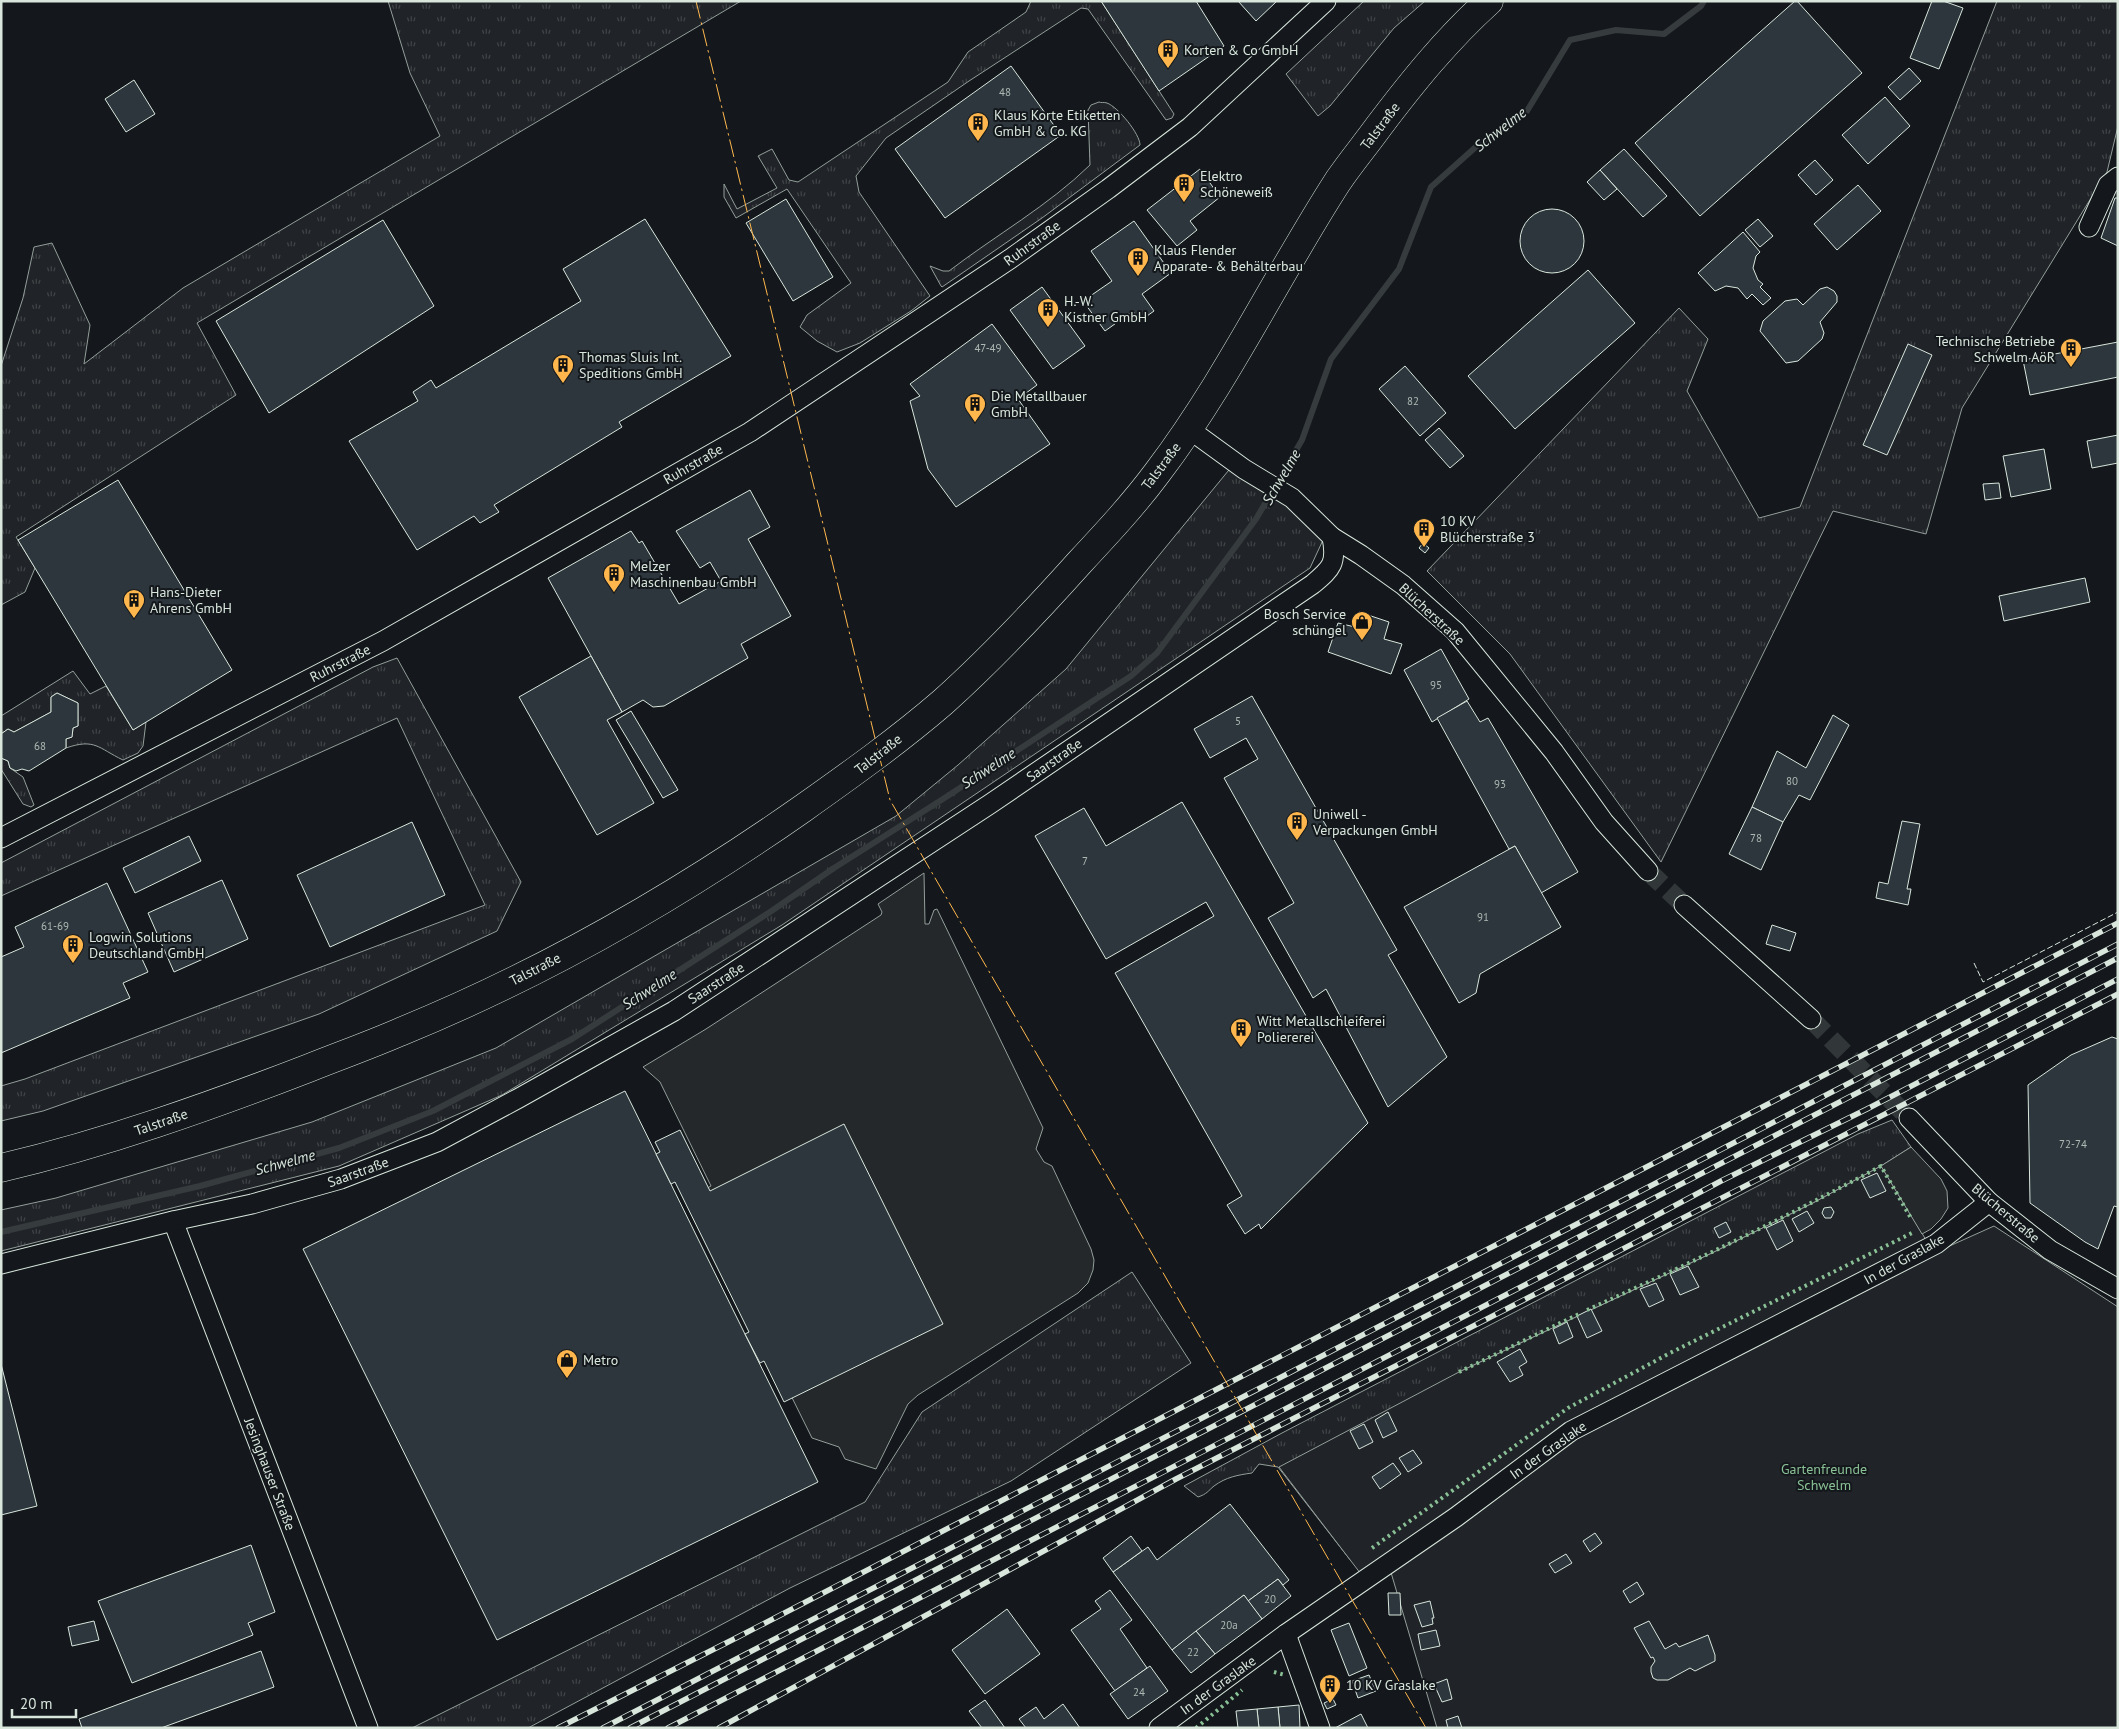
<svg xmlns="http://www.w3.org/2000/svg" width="2119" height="1729" viewBox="0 0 2119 1729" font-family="'PT Sans',sans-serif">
  <defs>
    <pattern id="grass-tufts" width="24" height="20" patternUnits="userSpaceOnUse" patternTransform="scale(1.25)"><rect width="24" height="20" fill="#202428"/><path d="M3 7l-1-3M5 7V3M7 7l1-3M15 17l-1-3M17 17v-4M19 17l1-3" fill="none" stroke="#404447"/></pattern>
  </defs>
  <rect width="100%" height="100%" fill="#14181c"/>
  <g fill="url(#grass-tufts)" stroke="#939e99">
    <polygon points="388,1 741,1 197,323 236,395 16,537 35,568 25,592 1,605 1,366 23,298 34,247 52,243 90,325 84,364 183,288 440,136 410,73"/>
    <polygon points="1031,1 1101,1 1174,114 1172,118 1166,120 1088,9 1081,8 969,81 886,138 856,176 859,192 930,296 911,311 860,343 837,352 817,341 800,327 807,315 851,283 787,189 736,218 724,197 724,184 737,209 777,188 758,156 772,149 789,180 798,182 948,82 968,52 1026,12"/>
    <polygon points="1364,1 1425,1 1394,28 1330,106 1318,116 1286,74"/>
    <polygon points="1997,1 2118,1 2118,126 2107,172 1962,408 1926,534 1833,511 1661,862 1510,654 1427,571 1679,308 1708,339 1687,391 1759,518 1800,507"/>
    <path d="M1099 102C1101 103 1104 102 1107 103 1118 107 1140 134 1140 145L1042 218 942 287 941 286 930 266 943 271H949C996 235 1048 206 1090 165L1088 110 1091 105Z"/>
    <polygon points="1233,465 1330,525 1310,568 782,925 502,1095 339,1166 1,1251 1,1210 56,1198 312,1122 496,1048 896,816 958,765 1066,669"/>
    <polygon points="397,658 521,882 497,931 319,1014 43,1111 1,1121 1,1086 25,1079 485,905 397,718 1,896 1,863 373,667"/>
    <path d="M73 671 90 694 106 686 133 730 146 722 143 746 138 753 123 760C98 748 95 738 66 748V739L72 737 73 728 78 726V703L57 693 51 697V712L14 732 8 729 1 734V716Z"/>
    <polygon points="1,758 8,761 10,768 23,777 34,805 31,807 23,804 1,769"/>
    <path d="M1892 1120 1911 1147 1881 1166 1813 1203 1710 1254 1459 1372 1351 1561 1278 1467 1259 1464 1252 1473C1238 1475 1226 1477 1214 1486 1208 1491 1207 1494 1198 1497L1184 1486 1282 1433 1858 1134Z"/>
    <polygon points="1132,1272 1191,1363 1011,1481 790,1588 528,1728 412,1728 865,1502 922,1412"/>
  </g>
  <polygon fill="#202428" stroke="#939e99" points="1881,1166 1934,1253 1994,1226 2118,1307 2118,1728 1437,1728 1387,1559 1364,1578 1279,1467 1459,1372 1710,1254 1813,1203"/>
  <g fill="#24282b" stroke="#939e99">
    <polygon points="924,873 925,924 929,924 934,910 937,909 1043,1128 1036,1149 1044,1162 1052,1166 1091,1249 1094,1260 1093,1270 1088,1283 1078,1293 918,1395 908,1404 876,1469 845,1459 839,1447 812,1438 692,1196 711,1186 660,1082 643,1067 706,1029 881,915 882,912 878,904"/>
    <polygon points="1911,1147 1941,1179 1947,1191 1948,1208 1941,1219 1931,1229 1922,1234 1881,1166"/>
  </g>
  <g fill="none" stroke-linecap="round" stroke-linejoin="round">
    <polyline stroke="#363b3e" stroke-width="6" points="1,1232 200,1186 339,1148 433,1111 572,1039 770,912 834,868 943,799 1131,676 1157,653 1256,519 1302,440 1331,359 1399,269 1431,187 1478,145 1527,111 1570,40 1616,30 1664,34 1701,6 1704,1"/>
  </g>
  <g fill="#2c363c" stroke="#d8e6dc">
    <polygon points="1101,1 1196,1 1224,46 1159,91"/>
    <polygon points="1238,1 1277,1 1256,21"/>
    <polygon points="1795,1 1797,1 1862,73 1700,216 1635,143"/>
    <polygon points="1932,1 1943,1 1963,8 1939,69 1910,58"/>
    <polygon points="1011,66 1061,135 945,218 895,149"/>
    <polygon points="1909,68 1921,81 1900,100 1888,87"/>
    <polygon points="134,80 155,114 126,132 105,99"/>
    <polygon points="1885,97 1910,126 1868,164 1842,135"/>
    <polygon points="1624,149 1667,196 1643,217 1600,170"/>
    <polygon points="1815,160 1833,180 1816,195 1798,175"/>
    <polygon points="1200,169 1220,197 1190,221 1197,230 1177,246 1147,210"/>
    <polygon points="1600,170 1617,189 1604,200 1587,182"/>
    <polygon points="1858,185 1881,211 1837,250 1814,224"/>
    <polygon points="2115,198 2118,198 2118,246 2101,238"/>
    <polygon points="786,199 833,277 793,301 746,223"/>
    <circle cx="1552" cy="241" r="32"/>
    <polygon points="645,219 731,356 619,422 622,427 494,505 499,512 480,523 474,516 417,550 349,441 418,401 413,392 431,380 436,388 581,301 563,269"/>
    <polygon points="1758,219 1773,236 1760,247 1745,230"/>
    <polygon points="383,220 434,306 269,413 216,321"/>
    <polygon points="1134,221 1171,273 1142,294 1154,311 1140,321 1133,311 1105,331 1083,301 1112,281 1091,251"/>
    <polygon points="1743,232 1760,252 1756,256 1753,268 1758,280 1763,284 1760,287 1771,298 1763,305 1752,294 1747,299 1738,288 1726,286 1715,291 1698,273"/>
    <polygon points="1588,270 1635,323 1515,429 1468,376"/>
    <polygon points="1042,287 1085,346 1053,369 1010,310"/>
    <polygon points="1827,287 1834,291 1837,296 1837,302 1820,322 1824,333 1822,339 1798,361 1786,363 1760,331 1763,321 1785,301 1797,299 1803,305 1820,289"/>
    <polygon points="992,324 1037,385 1018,399 1050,444 956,507 928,469 910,401 920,396 910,384"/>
    <polygon points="2118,342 2118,377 2030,395 2023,360"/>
    <polygon points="1908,344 1932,355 1887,455 1863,445"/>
    <polygon points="1405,366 1446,413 1420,436 1379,389"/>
    <polygon points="1439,428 1464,456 1450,468 1425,440"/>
    <polygon points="2118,435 2118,463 2092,468 2087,441"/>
    <polygon points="2044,449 2051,489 2011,497 2003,456"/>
    <polygon points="118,480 232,670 133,730 18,540"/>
    <polygon points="1999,483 2001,498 1985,500 1983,484"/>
    <polygon points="750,490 770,527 748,539 791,616 741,644 748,658 664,706 653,707 643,700 622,712 548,578 631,531 639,543 642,541 679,604 721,581 710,562 700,568 676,531"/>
    <polygon points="1423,543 1429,548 1425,553 1419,548"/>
    <polygon points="2085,578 2090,602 2004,621 1999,596"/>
    <polygon points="1359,612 1389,622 1384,639 1402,644 1391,674 1328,652 1338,623 1355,627"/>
    <polygon points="1441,649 1469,699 1432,722 1404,670"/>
    <polygon points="591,656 622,712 607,720 654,803 597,835 519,697"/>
    <polygon points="57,693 78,703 78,726 73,728 72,737 66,739 66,748 29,771 22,769 16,771 10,768 8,761 1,758 1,734 8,729 14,732 51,712 51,697"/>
    <polygon points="1252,696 1397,950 1388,955 1447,1057 1388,1107 1326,989 1313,998 1268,918 1294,903 1224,778 1258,759 1246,738 1210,758 1194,729"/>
    <polygon points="1467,701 1480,722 1488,718 1578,872 1541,893 1515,846 1509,849 1437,718"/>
    <polygon points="631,711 678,790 663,798 616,720"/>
    <polygon points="1833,715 1849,725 1810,800 1799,795 1783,822 1752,807 1777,751 1806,768"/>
    <polygon points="1182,802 1368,1123 1261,1229 1259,1224 1245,1234 1227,1205 1242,1196 1115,973 1214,916 1206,902 1106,959 1035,836 1084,808 1106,846"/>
    <polygon points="1752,807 1783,822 1761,870 1729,854"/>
    <polygon points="1902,821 1920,824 1907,889 1911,889 1908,905 1876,898 1879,882 1888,884"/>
    <polygon points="412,822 445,895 330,947 297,875"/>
    <polygon points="189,836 201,861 135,893 123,868"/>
    <polygon points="1515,846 1561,927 1480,974 1476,993 1459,1003 1404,907"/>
    <polygon points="222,880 248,939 174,972 148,913"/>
    <polygon points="107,883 148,972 123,983 130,998 1,1053 1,957 24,947 15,927"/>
    <polygon points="1772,925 1796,933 1790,951 1766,944"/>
    <polygon points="2112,1037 2118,1039 2118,1207 2114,1206 2098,1249 2085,1242 2030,1203 2028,1085 2071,1055"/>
    <polygon points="625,1091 818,1482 497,1640 303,1249"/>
    <polygon points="844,1124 943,1324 784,1402 764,1361 760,1363 745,1334 749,1332 675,1182 671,1184 656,1154 660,1152 655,1142 680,1130 710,1191"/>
    <polygon points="1877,1173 1886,1191 1870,1198 1861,1180"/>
    <polygon points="1831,1207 1834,1212 1831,1218 1825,1218 1822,1213 1824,1208"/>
    <polygon points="1807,1211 1814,1223 1799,1232 1792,1219"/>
    <polygon points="1783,1220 1793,1241 1777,1250 1766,1228"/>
    <polygon points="1726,1222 1731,1232 1719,1238 1714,1228"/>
    <polygon points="1688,1266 1699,1287 1680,1295 1670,1274"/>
    <polygon points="1656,1283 1664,1300 1649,1307 1640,1289"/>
    <polygon points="1591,1309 1602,1331 1587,1338 1577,1316"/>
    <polygon points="1567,1322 1573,1337 1559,1344 1553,1329"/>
    <polygon points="1520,1349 1527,1362 1519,1367 1523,1375 1510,1382 1497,1362"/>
    <polygon points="1,1364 37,1506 1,1515"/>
    <polygon points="1388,1412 1397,1431 1383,1438 1375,1420"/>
    <polygon points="1364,1424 1373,1442 1359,1449 1350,1431"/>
    <polygon points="1413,1450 1422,1463 1408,1472 1399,1458"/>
    <polygon points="1393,1463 1401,1474 1380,1489 1372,1477"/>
    <polygon points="1230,1504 1289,1580 1283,1585 1278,1579 1248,1601 1244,1595 1172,1650 1113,1572 1148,1547 1157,1560"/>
    <polygon points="1595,1533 1602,1543 1590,1552 1583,1541"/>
    <polygon points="1131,1536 1142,1551 1113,1572 1103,1558"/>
    <polygon points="251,1545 275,1612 248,1623 253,1635 132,1683 98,1601"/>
    <polygon points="1566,1554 1572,1563 1555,1573 1549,1564"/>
    <polygon points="1278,1579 1291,1596 1262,1619 1248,1601"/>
    <polygon points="1637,1582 1644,1594 1630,1603 1623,1591"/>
    <polygon points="1110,1590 1132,1620 1120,1629 1147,1668 1115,1691 1071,1630 1101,1609 1095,1601"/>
    <polygon points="1388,1593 1400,1593 1401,1615 1389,1615"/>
    <polygon points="1244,1595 1262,1619 1215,1654 1196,1631"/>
    <polygon points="1430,1601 1434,1618 1432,1618 1433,1624 1422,1627 1414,1605"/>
    <polygon points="1007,1609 1040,1654 985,1694 952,1650"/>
    <polygon points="94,1621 99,1640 72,1646 68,1627"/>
    <polygon points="1649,1621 1665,1649 1676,1643 1679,1647 1708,1635 1715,1655 1715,1661 1695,1671 1690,1668 1668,1680 1657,1680 1653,1678 1651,1672 1651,1667 1655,1661 1653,1657 1651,1658 1634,1628"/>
    <polygon points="1349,1623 1367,1668 1349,1676 1331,1630"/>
    <polygon points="1436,1630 1440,1646 1421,1650 1418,1634"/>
    <polygon points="1196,1631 1215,1654 1191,1673 1172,1650"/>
    <polygon points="261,1651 274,1687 161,1728 82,1728 79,1719"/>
    <polygon points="1150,1666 1168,1691 1128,1719 1110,1694"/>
    <polygon points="1369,1675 1376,1691 1358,1698 1352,1681"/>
    <polygon points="1447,1679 1452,1699 1442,1702 1434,1684"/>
    <polygon points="1333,1699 1336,1705 1327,1709 1324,1703"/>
    <polygon points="985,1700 1005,1728 982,1728 969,1711"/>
    <polygon points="1063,1704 1080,1728 1026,1728 1019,1719 1036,1707 1044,1719"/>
    <polygon points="1299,1705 1300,1728 1280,1728 1278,1707"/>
    <polygon points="1278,1707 1280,1728 1259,1728 1257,1709"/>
    <polygon points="1257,1709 1259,1728 1238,1728 1236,1711"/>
    <polygon points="1361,1714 1368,1728 1335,1728"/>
    <polygon points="1458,1716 1462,1728 1448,1728 1446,1720"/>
  </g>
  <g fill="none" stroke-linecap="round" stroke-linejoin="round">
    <g stroke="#313739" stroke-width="19" stroke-dasharray="19 9" stroke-linecap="butt">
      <polyline points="1648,871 1684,905"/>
      <polyline points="1811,1019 1909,1118"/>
    </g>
    <g stroke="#d8e6dc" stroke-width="21">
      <g id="minor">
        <polyline points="2089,227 2108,185 2118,177"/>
        <polyline points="1189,429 1244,469 1292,498 1332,537 1361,555 1403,585 1455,631 1554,752 1604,822 1648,871"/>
        <polyline points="1,838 383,641 750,432 1010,259 1108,189 1190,127 1326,1"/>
        <polyline points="1684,905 1811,1019"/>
        <polyline points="1909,1118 1989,1202 2050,1250 2118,1289"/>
        <polyline points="173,1221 368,1728"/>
        <path d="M1 1264 173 1221 252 1204 341 1179 437 1142 519 1098 674 1011 990 804 1313 584C1332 568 1337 563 1332 537"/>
        <polyline points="1286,1634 1320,1728"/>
        <polyline points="1159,1728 1286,1634 1456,1517 1571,1431 1936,1244 1989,1202"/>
      </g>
    </g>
    <g stroke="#d8e6dc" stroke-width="29">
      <path id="primary" d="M1 1168C106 1143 208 1107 309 1068 339 1056 370 1045 400 1032 540 975 679 895 802 809 850 775 899 740 943 702 992 658 1037 610 1080 562 1107 533 1134 504 1157 473 1227 381 1276 277 1338 181 1351 162 1366 144 1379 126 1413 81 1447 39 1489 1"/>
    </g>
    <use href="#minor" stroke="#14181c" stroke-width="19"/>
    <use href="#primary" stroke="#14181c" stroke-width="28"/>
    <g stroke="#d8e6dc" stroke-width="5.5">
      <g id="rail">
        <polyline points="558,1728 736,1638 2118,923"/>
        <polyline points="603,1728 2118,944"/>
        <polyline points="630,1728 2118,958"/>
        <polyline points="668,1728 1550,1272 1721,1181 1867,1109 2118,979"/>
        <polyline points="719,1728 1176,1479 2118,994"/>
      </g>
    </g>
    <use href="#rail" stroke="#14181c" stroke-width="4" stroke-dasharray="11" stroke-linecap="butt"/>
    <g stroke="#8ac095" stroke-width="4" stroke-dasharray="2.5 4" stroke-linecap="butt">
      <path d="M1587 1310C1687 1265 1785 1218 1881 1166L1912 1220"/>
      <polyline points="1459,1372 1579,1314"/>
      <polyline points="1372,1548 1568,1408 1670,1353 1914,1232"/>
      <polyline points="1274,1672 1285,1675"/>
      <polyline points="1196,1728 1242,1690"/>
    </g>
    <polyline stroke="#d8e6dc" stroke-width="1" stroke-dasharray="6 2.5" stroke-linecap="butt" points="1974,963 1983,982 2118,912"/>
    <polyline stroke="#ffb74d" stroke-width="1" stroke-dasharray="18 4 2.5 4" stroke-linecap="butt" points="696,1 890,800 1426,1728"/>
  </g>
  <defs>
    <g id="building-pin" transform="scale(1.125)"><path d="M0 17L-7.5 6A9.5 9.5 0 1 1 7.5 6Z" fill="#ffb74d" stroke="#14181c"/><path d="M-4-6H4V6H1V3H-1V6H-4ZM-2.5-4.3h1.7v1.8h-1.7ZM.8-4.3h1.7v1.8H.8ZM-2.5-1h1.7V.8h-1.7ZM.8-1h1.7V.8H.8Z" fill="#111"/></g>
    <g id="shop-pin" transform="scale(1.125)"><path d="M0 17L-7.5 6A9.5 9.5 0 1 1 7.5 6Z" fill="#ffb74d" stroke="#14181c"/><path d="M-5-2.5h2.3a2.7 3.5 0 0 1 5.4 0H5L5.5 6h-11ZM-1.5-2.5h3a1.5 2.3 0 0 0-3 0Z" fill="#111"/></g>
  </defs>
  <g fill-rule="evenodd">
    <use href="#building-pin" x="1168" y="50"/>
    <use href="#building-pin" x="978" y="123"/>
    <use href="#building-pin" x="1184" y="184"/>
    <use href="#building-pin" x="1138" y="258"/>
    <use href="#building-pin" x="1048" y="309"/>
    <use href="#building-pin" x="2071" y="349"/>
    <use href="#building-pin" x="563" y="365"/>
    <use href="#building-pin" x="975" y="404"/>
    <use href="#building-pin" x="1424" y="529"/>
    <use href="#building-pin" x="614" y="574"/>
    <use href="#building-pin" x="134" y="600"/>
    <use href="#shop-pin" x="1362" y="622"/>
    <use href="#building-pin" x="1297" y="822"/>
    <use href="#building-pin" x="73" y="945"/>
    <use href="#building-pin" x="1241" y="1029"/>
    <use href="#shop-pin" x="567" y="1360"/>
    <use href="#building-pin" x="1330" y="1685"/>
  </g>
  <g text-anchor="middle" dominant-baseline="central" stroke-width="4" stroke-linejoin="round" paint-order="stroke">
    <g font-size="11" fill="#adbab4">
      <text x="1005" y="92">48</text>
      <text x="988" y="348">47-49</text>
      <text x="1413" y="401">82</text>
      <text x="1436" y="685">95</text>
      <text x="1238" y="721">5</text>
      <text x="40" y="746">68</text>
      <text x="1792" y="781">80</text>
      <text x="1500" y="784">93</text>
      <text x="1756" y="838">78</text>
      <text x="1085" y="861">7</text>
      <text x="1483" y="917">91</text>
      <text x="55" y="926">61-69</text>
      <text x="2073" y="1144">72-74</text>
      <text x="1270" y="1599">20</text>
      <text x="1229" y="1625">20a</text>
      <text x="1193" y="1652">22</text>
      <text x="1139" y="1692">24</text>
    </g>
    <g font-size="14" fill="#d8e6dc" stroke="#14181c" text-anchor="start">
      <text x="1184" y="50">Korten &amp; Co GmbH</text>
      <text x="994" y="115">Klaus Korte Etiketten<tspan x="994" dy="16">GmbH &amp; Co. KG</tspan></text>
      <text x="1200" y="176">Elektro<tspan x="1200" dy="16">Schöneweiß</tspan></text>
      <text x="1154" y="250">Klaus Flender<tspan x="1154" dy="16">Apparate- &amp; Behälterbau</tspan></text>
      <text x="1064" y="301">H.-W.<tspan x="1064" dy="16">Kistner GmbH</tspan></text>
      <text x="2055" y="341" text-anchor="end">Technische Betriebe<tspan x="2055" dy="16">Schwelm AöR</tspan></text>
      <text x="579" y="357">Thomas Sluis Int.<tspan x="579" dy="16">Speditions GmbH</tspan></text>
      <text x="991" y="396">Die Metallbauer<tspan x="991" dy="16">GmbH</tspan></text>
      <text x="1440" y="521">10 KV<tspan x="1440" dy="16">Blücherstraße 3</tspan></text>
      <text x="630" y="566">Melzer<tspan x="630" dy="16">Maschinenbau GmbH</tspan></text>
      <text x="150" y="592">Hans-Dieter<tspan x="150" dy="16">Ahrens GmbH</tspan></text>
      <text x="1346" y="614" text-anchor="end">Bosch Service<tspan x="1346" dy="16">schüngel</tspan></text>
      <text x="1313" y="814">Uniwell -<tspan x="1313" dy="16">Verpackungen GmbH</tspan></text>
      <text x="89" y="937">Logwin Solutions<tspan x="89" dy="16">Deutschland GmbH</tspan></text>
      <text x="1257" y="1021">Witt Metallschleiferei<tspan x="1257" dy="16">Poliererei</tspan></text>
      <text x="583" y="1360">Metro</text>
      <text x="1346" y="1685">10 KV Graslake</text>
    </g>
    <g font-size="14" fill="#d8e6dc" stroke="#14181c">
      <text transform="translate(1380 126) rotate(-53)">Talstraße</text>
      <text transform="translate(1032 243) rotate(-36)">Ruhrstraße</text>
      <text transform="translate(693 464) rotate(-30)">Ruhrstraße</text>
      <text transform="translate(1161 466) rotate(-53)">Talstraße</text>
      <text transform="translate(1432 614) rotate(43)">Blücherstraße</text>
      <text transform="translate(340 663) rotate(-27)">Ruhrstraße</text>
      <text transform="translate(878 754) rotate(-38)">Talstraße</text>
      <text transform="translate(1054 760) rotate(-35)">Saarstraße</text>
      <text transform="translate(535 969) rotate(-27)">Talstraße</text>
      <text transform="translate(716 983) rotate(-33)">Saarstraße</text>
      <text transform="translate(161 1122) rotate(-19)">Talstraße</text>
      <text transform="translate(358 1172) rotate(-20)">Saarstraße</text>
      <text transform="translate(2006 1213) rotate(40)">Blücherstraße</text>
      <text transform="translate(1904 1259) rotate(-29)">In der Graslake</text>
      <text transform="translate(1548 1450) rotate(-35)">In der Graslake</text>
      <text transform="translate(270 1474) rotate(69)">Jesinghauser Straße</text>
      <text transform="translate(1218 1685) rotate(-36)">In der Graslake</text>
    </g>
    <g font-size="14" fill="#8ac095" stroke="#14181c">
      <text x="1824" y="1469">Gartenfreunde<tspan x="1824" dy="16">Schwelm</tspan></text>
    </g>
    <g font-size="15" font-style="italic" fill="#d8e6dc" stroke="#14181c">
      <text transform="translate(1500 129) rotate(-38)">Schwelme</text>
      <text transform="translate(1281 477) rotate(-60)">Schwelme</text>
      <text transform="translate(988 768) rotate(-33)">Schwelme</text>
      <text transform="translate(649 989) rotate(-33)">Schwelme</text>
      <text transform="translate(285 1162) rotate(-15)">Schwelme</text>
    </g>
  </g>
  <rect width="2119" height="1729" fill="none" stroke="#d8e6dc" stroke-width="5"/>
  <path d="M12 1709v8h64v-8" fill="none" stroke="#d8e6dc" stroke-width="2.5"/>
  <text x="20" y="1709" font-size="15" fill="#d8e6dc" stroke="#14181c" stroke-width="4" paint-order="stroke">20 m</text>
</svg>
